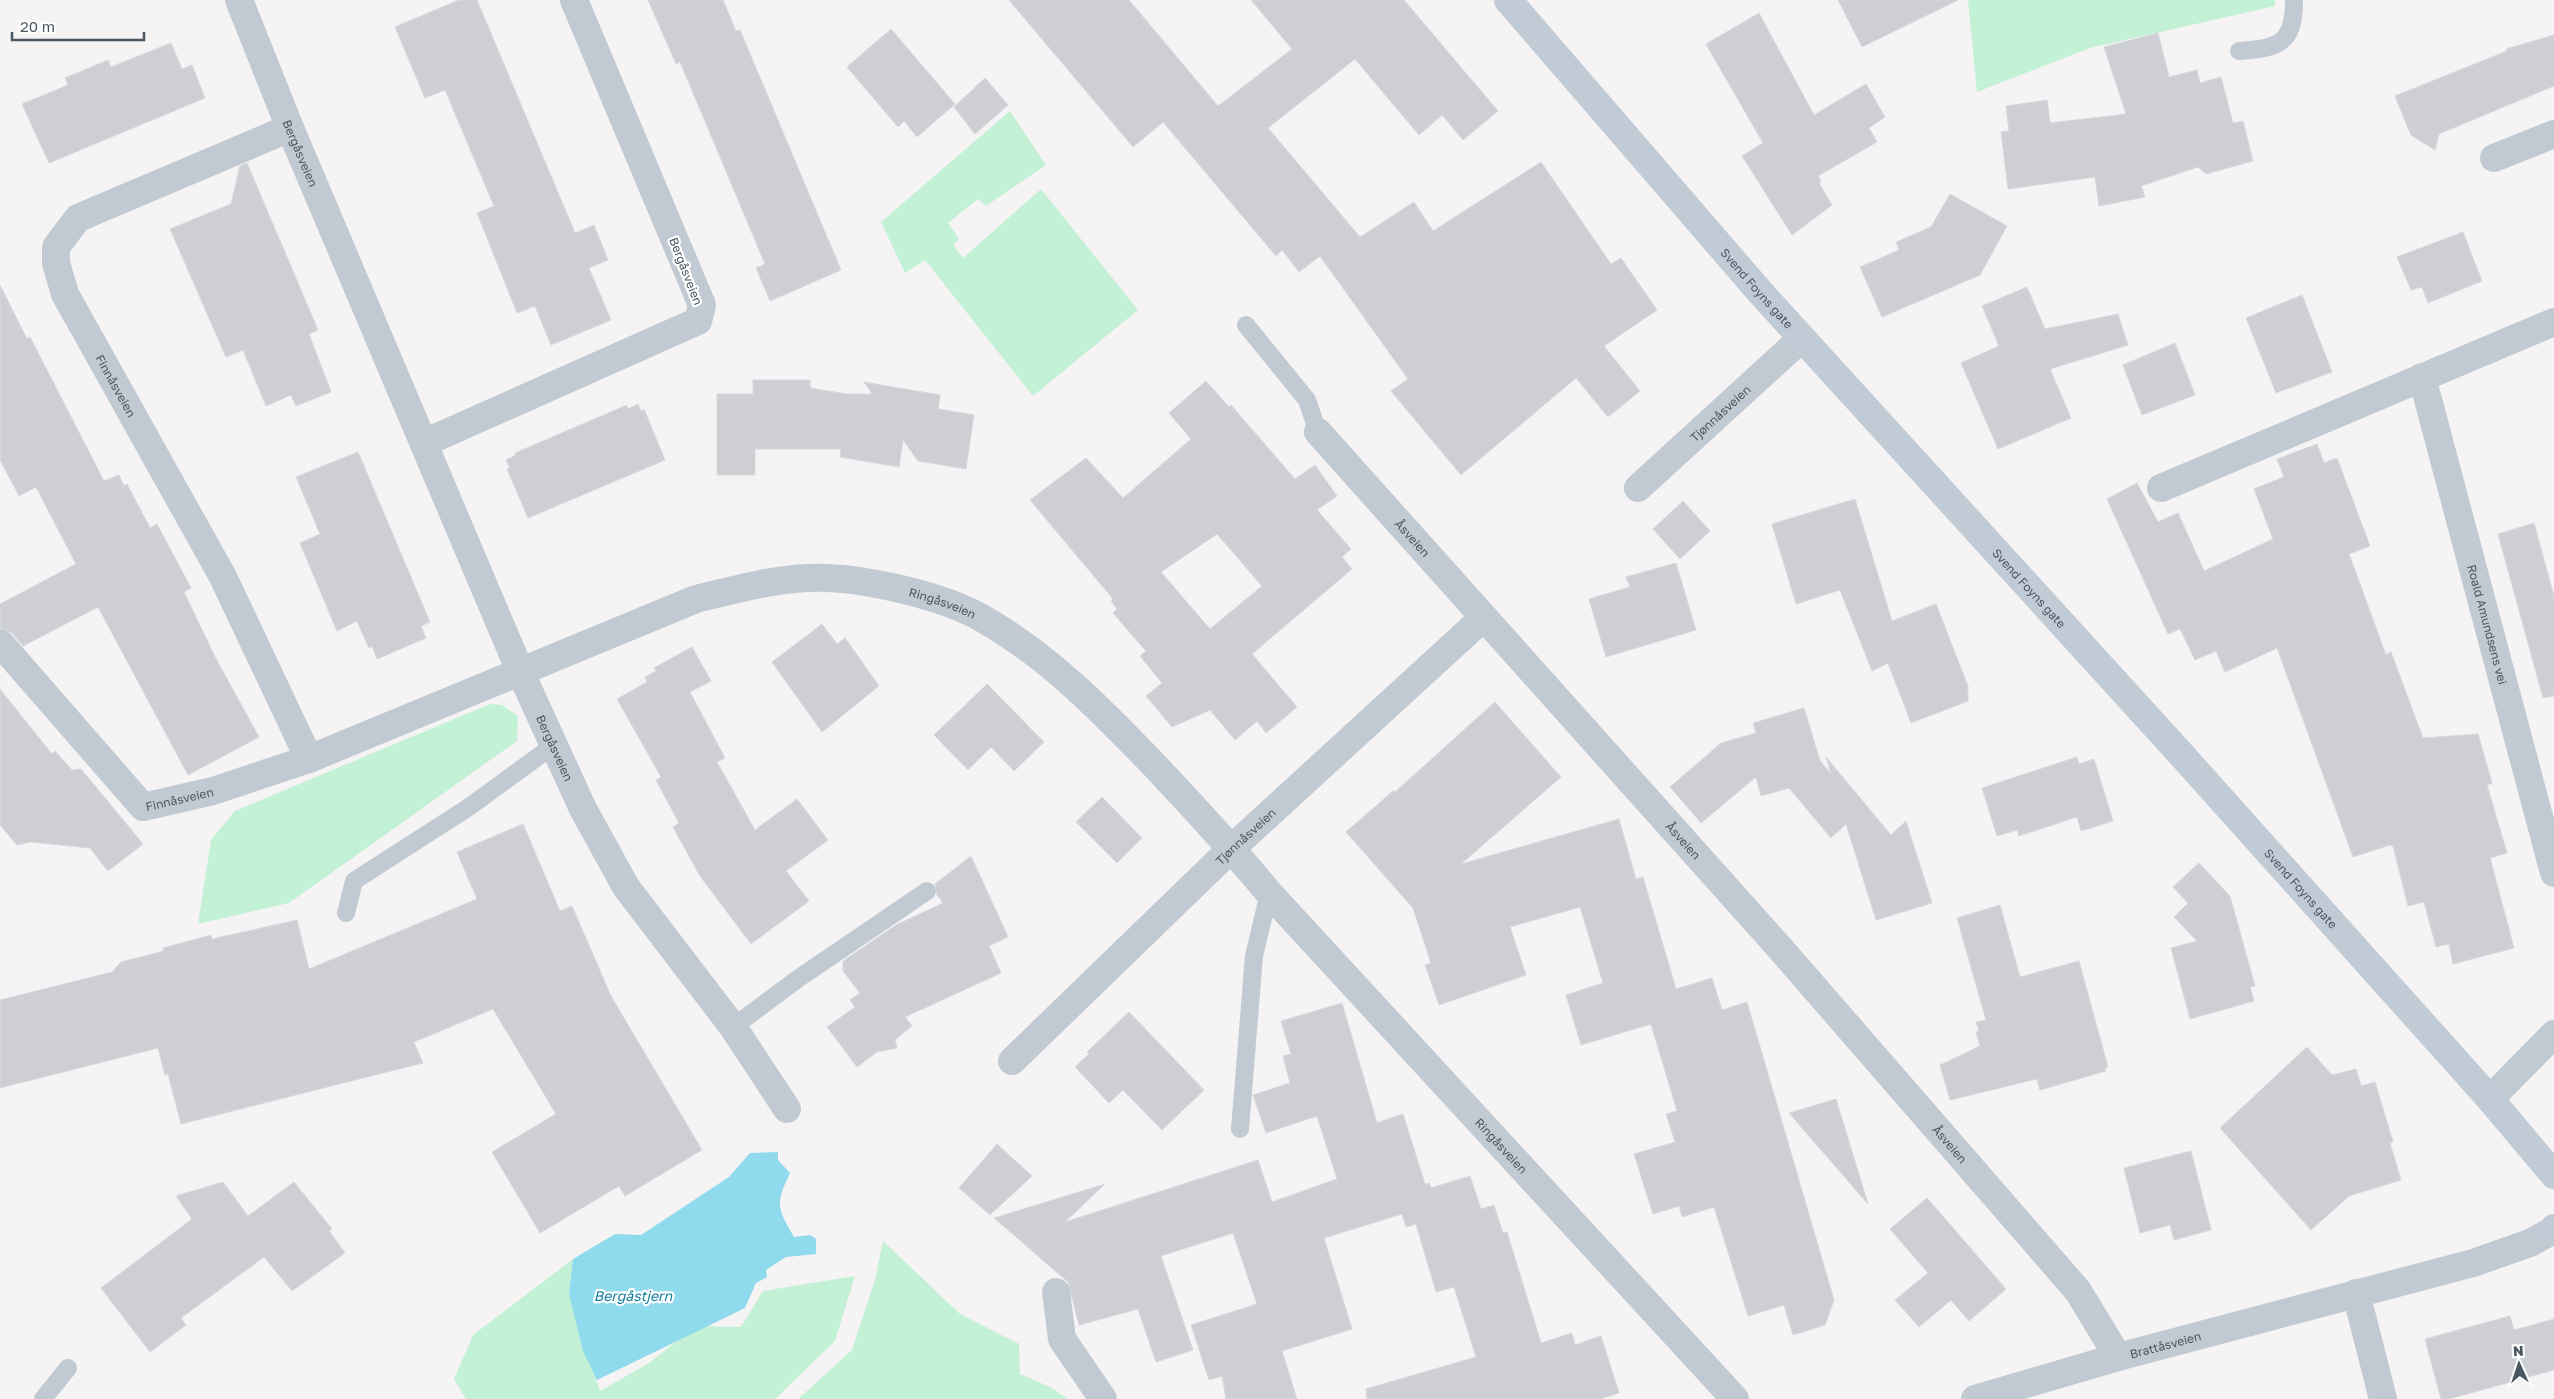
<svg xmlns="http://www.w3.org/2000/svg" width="2554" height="1399" viewBox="0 0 2554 1399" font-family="'Golos Text',sans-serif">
  <rect width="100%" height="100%" fill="#f5f3f3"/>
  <g fill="#c3f1d5">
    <polygon points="1968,0 2275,0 2275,6 2090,48 1977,92"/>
    <polygon points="1010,111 1046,165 986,206 978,199 948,223 959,239 953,245 963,258 1041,189 1138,310 1033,396 925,260 905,273 881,222"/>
    <polygon points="490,704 502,705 518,716 517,741 289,903 198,924 211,840 235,811"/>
    <polygon points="883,1241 960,1314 1019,1344 1020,1374 1050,1387 1068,1399 798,1399 852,1350 875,1280"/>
    <polygon points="573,1259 569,1294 600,1391 649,1363 696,1326 741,1327 763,1291 855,1276 835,1341 775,1399 466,1399 454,1379 473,1335"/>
  </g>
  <path fill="#90daee" d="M778 1152V1160L790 1173C775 1205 777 1207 794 1237L810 1235 816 1239V1254L786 1257 766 1270 767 1277 756 1283 745 1308 597 1380 583 1351 569 1294 573 1259 615 1234 641 1235 729 1177 750 1153Z"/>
  <g fill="#cdcfd5" stroke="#d7d9de" fill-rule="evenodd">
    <polygon points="459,0 477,0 575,233 594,225 608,260 589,268 611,320 551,345 535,306 517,313 477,213 494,206 445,90 425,98 395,27"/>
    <polygon points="648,0 723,0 736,31 740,30 841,270 770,301 756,268 765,264 680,62 676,64"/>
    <polygon points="1009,0 1129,0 1218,106 1292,49 1251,0 1404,0 1498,111 1463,140 1442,115 1419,135 1355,59 1268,128 1360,237 1414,202 1433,231 1541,162 1611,264 1621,258 1657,310 1604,346 1640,391 1608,417 1576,378 1461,475 1391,391 1408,379 1320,256 1299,272 1282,250 1276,256 1163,122 1133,147"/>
    <polygon points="1838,0 1958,0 1862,47"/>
    <polygon points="1759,13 1814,115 1866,84 1885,117 1869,128 1877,142 1818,176 1821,181 1819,183 1832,205 1792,235 1742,156 1763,143 1706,44"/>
    <polygon points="891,29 955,104 917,137 904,121 898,127 847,67"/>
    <polygon points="2158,33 2169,77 2197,70 2200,83 2221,77 2233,123 2243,121 2253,161 2206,174 2198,167 2141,186 2145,197 2099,206 2095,177 2008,189 2001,132 2009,131 2006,106 2047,100 2050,123 2126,114 2104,47"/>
    <polygon points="2554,35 2554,86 2439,134 2435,150 2411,135 2395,96 2507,51 2506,49"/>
    <polygon points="171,43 182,69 192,65 205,98 49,163 22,104 68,85 65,78 108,60 111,67"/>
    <polygon points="985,78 1008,105 975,134 954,107"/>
    <polygon points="247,163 318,330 309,334 331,392 296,406 291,395 266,406 243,350 226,357 170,229 231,204 240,166"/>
    <polygon points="1950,194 2007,226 1980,275 1882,317 1860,267 1899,250 1896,242 1931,227"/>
    <polygon points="2463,232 2482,281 2428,303 2422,287 2411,290 2397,257"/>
    <polygon points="0,285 27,339 30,337 104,481 119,475 124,486 127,484 150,528 157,524 191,588 184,592 215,657 259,737 188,775 98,607 23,646 11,632 0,628 0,604 76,564 36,487 19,496 0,460"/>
    <polygon points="2027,287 2045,329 2118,314 2128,345 2050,369 2071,418 1998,449 1961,363 1999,346 1982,306"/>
    <polygon points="2302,295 2332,372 2276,393 2246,318"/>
    <polygon points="2175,343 2195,395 2142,415 2123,365"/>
    <polygon points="753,380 810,380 810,388 847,394 872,394 864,382 940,395 938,409 974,415 966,469 918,461 903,440 899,467 840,457 841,449 755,449 755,475 717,475 717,394 753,394"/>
    <path d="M1206 381 1229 407 1231 405 1295 479 1315 465 1337 496 1317 510 1351 549 1342 557 1352 569 1252 654 1297 707 1266 733 1257 721 1235 740 1210 710 1172 727 1146 696 1162 683 1140 656 1146 651 1113 613 1117 609 1111 601 1113 599 1030 500 1086 458 1123 498 1191 439 1169 413ZM1217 534 1262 586 1210 629 1161 572Z"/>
    <polygon points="638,404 641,411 644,409 665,460 528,518 507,469 510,468 506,460 516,455 515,453 627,405 628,409"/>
    <polygon points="2317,444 2324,463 2337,458 2370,546 2349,554 2386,655 2391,652 2423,738 2478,734 2492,783 2487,785 2507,853 2490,858 2514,948 2453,964 2449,944 2436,947 2424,902 2408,906 2393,846 2390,845 2353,857 2277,648 2225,672 2216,651 2195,660 2180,629 2168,634 2107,499 2137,483 2158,522 2178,513 2204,571 2273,539 2254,489 2284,477 2277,459"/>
    <polygon points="358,452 430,622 421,626 426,638 377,659 372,646 369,648 357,621 337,631 300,543 320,534 296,477"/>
    <polygon points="1855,499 1892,621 1936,604 1968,686 1968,701 1911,723 1888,663 1872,671 1840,590 1796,604 1772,524"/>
    <polygon points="1683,501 1710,531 1680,559 1653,529"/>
    <polygon points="2534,523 2554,596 2554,696 2543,698 2498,534"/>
    <polygon points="1676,563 1696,630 1606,657 1589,599 1630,587 1626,577"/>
    <polygon points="822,624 837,644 845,638 879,686 822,732 772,662"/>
    <polygon points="692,647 711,681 690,692 725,758 717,762 755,830 797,799 828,840 786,871 809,901 751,944 700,876 673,827 679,823 656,780 661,777 617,699 647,682 645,677 656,671 654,668"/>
    <polygon points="987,684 1044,742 1014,771 991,747 968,770 934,735"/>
    <polygon points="0,689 52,754 55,751 72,770 81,769 143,844 108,871 90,848 30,842 17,845 0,825"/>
    <polygon points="1495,702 1561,777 1461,864 1619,819 1636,879 1643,877 1676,989 1712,978 1722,1010 1747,1002 1834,1300 1825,1325 1793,1335 1784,1305 1748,1316 1714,1207 1682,1217 1679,1206 1653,1214 1634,1154 1675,1142 1666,1114 1677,1111 1651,1024 1581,1045 1566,995 1603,983 1580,907 1510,927 1526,975 1439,1005 1425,965 1431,963 1413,908 1346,832 1393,791 1395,792"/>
    <polygon points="1804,708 1820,761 1831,774 1826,757 1891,835 1906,821 1932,903 1876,920 1846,824 1831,838 1789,788 1761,796 1756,777 1701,823 1670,787 1721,743 1756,733 1753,723"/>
    <polygon points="2077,757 2079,764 2094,759 2113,821 2081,831 2077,817 2019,836 2017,830 1997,836 1982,788"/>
    <polygon points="1102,797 1142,838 1117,863 1076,822"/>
    <polygon points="523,824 560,911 572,906 611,996 702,1150 625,1196 619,1186 540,1233 492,1152 556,1114 493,1009 414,1042 423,1063 181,1124 168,1074 165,1075 158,1048 0,1088 0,1000 112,972 121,962 164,951 163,948 211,935 212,939 297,920 309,969 477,899 457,852"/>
    <polygon points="971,856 1008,937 989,946 1001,973 905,1017 912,1026 895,1040 897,1048 877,1052 857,1067 827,1027 855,1007 850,1000 860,993 843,971 843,961 896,925 943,903 937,895 935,884"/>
    <polygon points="2199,863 2230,896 2255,986 2250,987 2254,1001 2190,1019 2171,948 2197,941 2174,917 2188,903 2173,887"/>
    <polygon points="2000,905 2020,977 2079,961 2108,1067 2105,1068 2106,1071 2040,1090 2037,1079 1950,1100 1940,1065 1980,1046 1976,1032 1979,1031 1976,1022 1986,1020 1957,918"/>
    <polygon points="1342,1003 1377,1123 1403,1114 1425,1184 1429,1183 1431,1188 1470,1176 1481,1209 1494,1205 1503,1233 1507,1232 1541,1343 1572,1333 1575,1345 1601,1336 1619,1393 1600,1399 1367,1399 1366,1389 1476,1357 1454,1287 1436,1292 1416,1224 1406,1227 1402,1214 1324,1238 1352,1329 1282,1351 1297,1399 1226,1399 1222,1376 1209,1380 1191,1325 1257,1304 1233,1233 1161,1256 1193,1350 1156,1362 1138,1309 1079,1325 1068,1282 994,1218 1105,1184 1065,1222 1258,1160 1272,1202 1337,1179 1317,1116 1266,1133 1253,1095 1290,1083 1283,1056 1291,1054 1281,1021"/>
    <polygon points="1129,1012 1204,1090 1162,1130 1123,1090 1109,1103 1075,1067 1089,1054 1087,1052"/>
    <polygon points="2307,1047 2332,1075 2356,1069 2361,1086 2375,1082 2393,1142 2390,1143 2401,1180 2349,1196 2311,1230 2220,1128"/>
    <polygon points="1836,1099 1868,1204 1789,1113"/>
    <polygon points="997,1144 1032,1176 990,1215 959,1188"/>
    <polygon points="2191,1151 2211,1230 2174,1240 2170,1225 2140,1233 2124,1168"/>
    <polygon points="223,1182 248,1216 294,1182 332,1229 329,1231 345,1253 292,1291 264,1257 181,1318 186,1325 150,1352 101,1288 192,1219 176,1196"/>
    <polygon points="1927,1198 2006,1289 1969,1321 1951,1300 1919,1327 1895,1300 1928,1273 1890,1229"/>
    <polygon points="2510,1316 2514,1330 2554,1319 2554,1370 2449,1399 2441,1399 2425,1339"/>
  </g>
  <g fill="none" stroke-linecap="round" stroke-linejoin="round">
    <g stroke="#c1cad2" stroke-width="18">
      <path d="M2239 51C2279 48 2294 44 2294 0"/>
      <polyline points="1246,325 1307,400 1318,432"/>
      <polyline points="346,913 354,881 469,807 554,745"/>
      <polyline points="733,1027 799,978 927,891"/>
      <polyline points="1240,1129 1254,956 1269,893"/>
      <polyline points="43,1399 68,1368"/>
    </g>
    <g stroke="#c1cad2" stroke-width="28">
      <path id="s1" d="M239 0 290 128 520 671 583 809 626 887 733 1027 787 1109"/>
      <path id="s2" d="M290 128 78 218 56 247V263L65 294 223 577 309 759"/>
      <polyline points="2494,158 2554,134"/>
      <path id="s3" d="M2422 377 2554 873"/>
      <path id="s4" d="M1318 432 1779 947 2078 1291 2118 1357"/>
      <polyline points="424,443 698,321 702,305 574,0"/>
      <path id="s5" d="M1638 488 1802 338"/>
      <polyline points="2161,488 2554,322"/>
      <path id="s6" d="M0 643 143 807 213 791 309 759 696 599C733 590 769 580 807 578 854 575 944 595 985 620 1051 658 1104 713 1156 767 1195 809 1233 849 1269 893L1735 1399"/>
      <path id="s7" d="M1012 1061 1232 848 1483 618"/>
      <polyline points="2490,1099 2554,1034"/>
      <polyline points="1056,1292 1062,1339 1103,1399"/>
      <polyline points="2356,1293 2383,1399"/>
      <path id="s8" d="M1975 1399 2118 1357 2473 1263 2530 1243 2552 1231"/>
    </g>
    <g stroke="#c1cbd6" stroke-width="28">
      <path id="s9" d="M1508 0 1760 292 2179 752 2490 1099 2554 1175"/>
      <polyline points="2552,1231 2554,1228"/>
    </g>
  </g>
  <g text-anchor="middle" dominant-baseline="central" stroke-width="4.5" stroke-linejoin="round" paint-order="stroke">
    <g font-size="12" fill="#4a5661" stroke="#fff">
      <text stroke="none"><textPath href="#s1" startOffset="165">Bergåsveien</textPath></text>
      <text transform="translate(686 271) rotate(69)">Bergåsveien</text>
      <text stroke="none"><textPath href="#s9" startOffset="381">Svend Foyns gate</textPath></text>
      <text stroke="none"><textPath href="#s2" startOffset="420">Finnåsveien</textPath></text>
      <text stroke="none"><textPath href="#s5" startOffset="111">Tjønnåsveien</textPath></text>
      <text stroke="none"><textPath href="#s4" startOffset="142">Åsveien</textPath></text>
      <text stroke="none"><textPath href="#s9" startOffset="786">Svend Foyns gate</textPath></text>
      <text stroke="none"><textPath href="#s6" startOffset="1061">Ringåsveien</textPath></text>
      <text stroke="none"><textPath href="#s3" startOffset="256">Roald Amundsens vei</textPath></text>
      <text stroke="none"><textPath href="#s1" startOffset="812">Bergåsveien</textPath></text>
      <text stroke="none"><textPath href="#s6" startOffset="255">Finnåsveien</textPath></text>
      <text stroke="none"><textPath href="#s7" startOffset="324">Tjønnåsveien</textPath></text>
      <text stroke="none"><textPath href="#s4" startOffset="548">Åsveien</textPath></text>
      <text stroke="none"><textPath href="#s9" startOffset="1191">Svend Foyns gate</textPath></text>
      <text stroke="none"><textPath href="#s4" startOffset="952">Åsveien</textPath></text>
      <text stroke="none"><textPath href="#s6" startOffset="1846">Ringåsveien</textPath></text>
      <text stroke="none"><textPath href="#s8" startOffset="198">Brattåsveien</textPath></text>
    </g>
    <g font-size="14" font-style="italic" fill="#0c7c9b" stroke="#fff">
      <text x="633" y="1295">Bergåstjern</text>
    </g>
  </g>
  <g transform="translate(2519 1364) rotate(357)" stroke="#ffffff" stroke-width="4" paint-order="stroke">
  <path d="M0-4L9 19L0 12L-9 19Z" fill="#4a5661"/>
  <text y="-8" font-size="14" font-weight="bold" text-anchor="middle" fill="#4a5661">N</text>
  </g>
  <path d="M12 32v8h132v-8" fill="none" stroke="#4a5661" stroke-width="2.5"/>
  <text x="20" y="32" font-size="15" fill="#4a5661" stroke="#ffffff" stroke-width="4" paint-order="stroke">20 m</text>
</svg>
